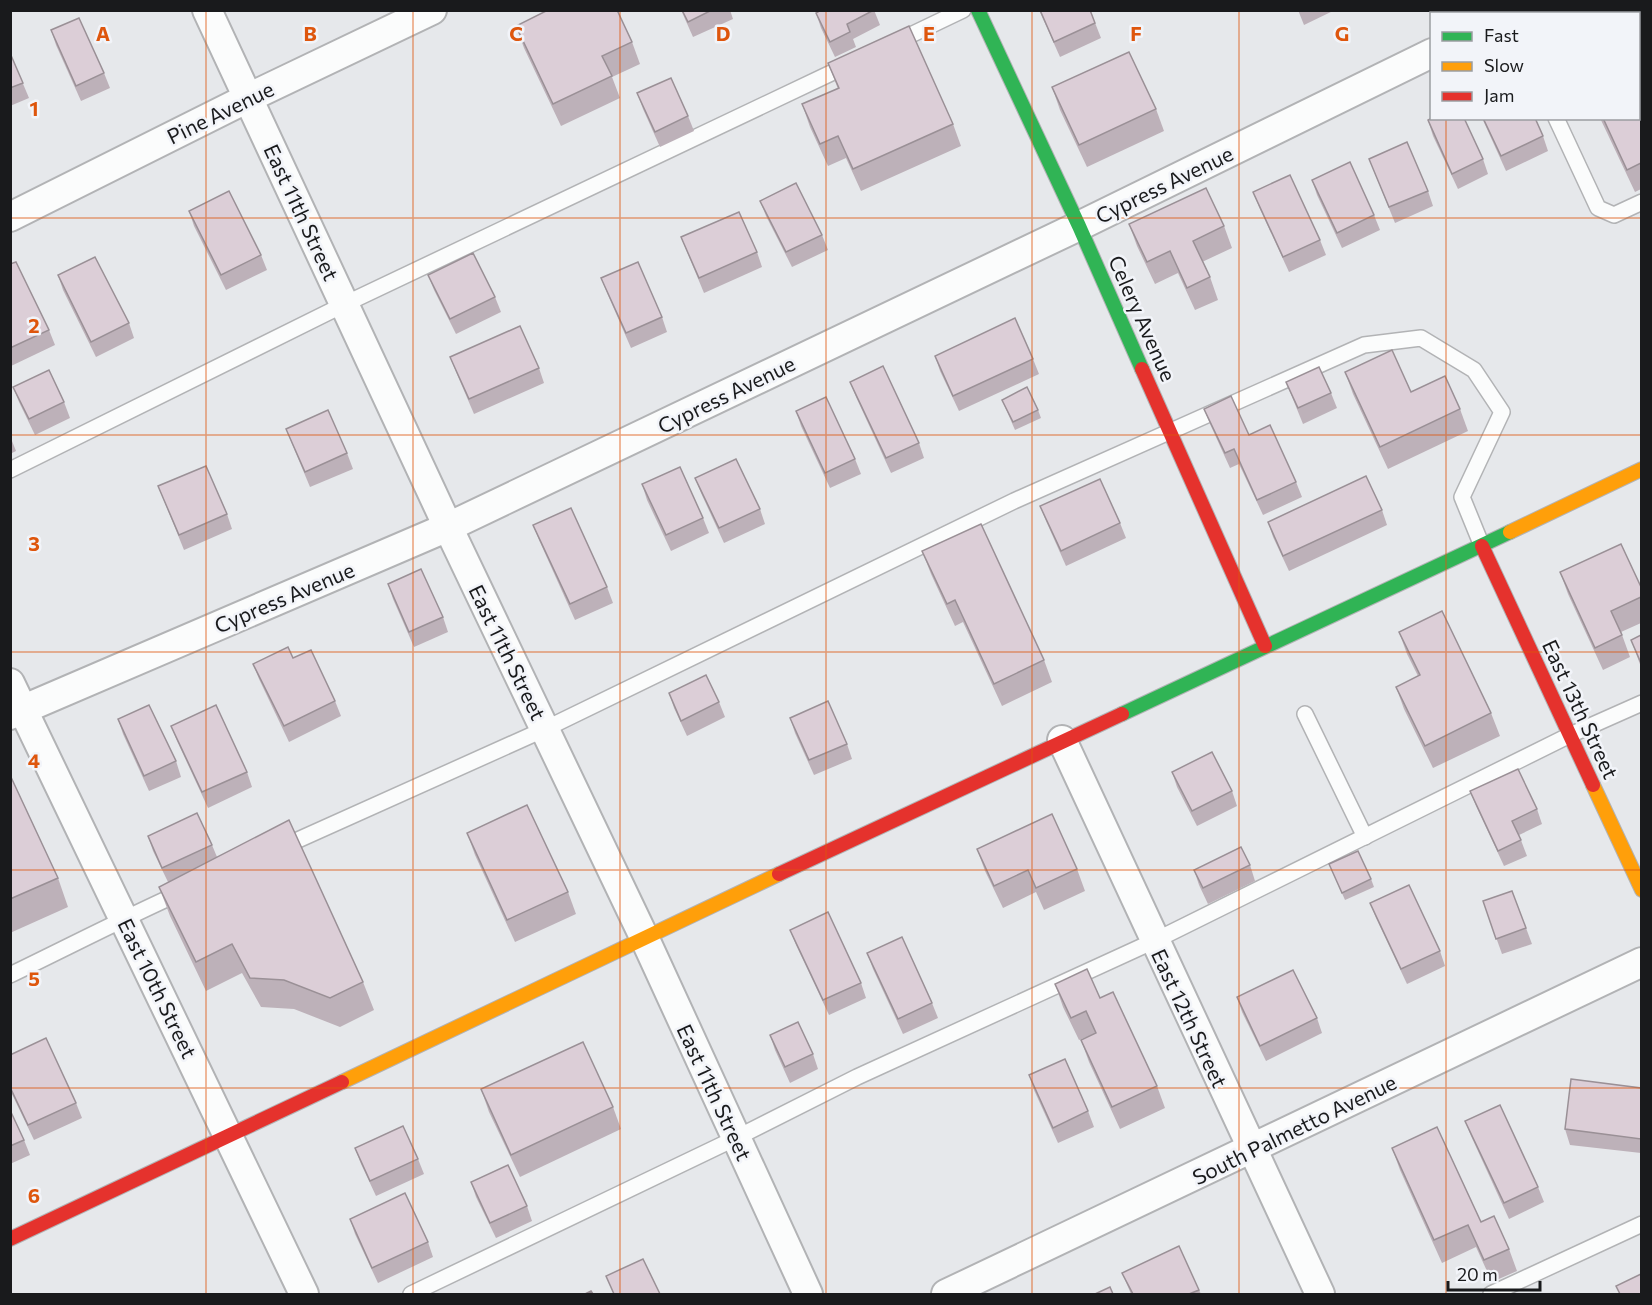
<svg xmlns="http://www.w3.org/2000/svg" width="1652" height="1305" viewBox="0 0 1652 1305" font-family="Commissioner,sans-serif">
  <rect width="100%" height="100%" fill="#e6e8eb"/>
  <g fill="none" stroke-linecap="round" stroke-linejoin="round">
    <g stroke="#b2b3b5" stroke-width="18">
      <g id="lane">
        <polyline points="894,43 963,10"/>
        <polyline points="1556,118 1598,208 1614,215 1642,202"/>
        <polyline points="10,470 345,304 848,65"/>
        <polyline points="1305,714 1365,837"/>
        <polyline points="280,848 545,729 1014,501 1364,345 1421,338 1474,370 1502,412 1462,497 1482,546"/>
        <path d="M10 975C68 947 124 918 182 892"/>
        <polyline points="411,1294 736,1138 857,1077 1154,941 1570,735 1642,703"/>
        <polyline points="1491,1294 1642,1224"/>
      </g>
    </g>
    <g stroke="#b2b3b5" stroke-width="32">
      <g id="street">
        <polyline points="207,10 448,527 644,937 808,1294"/>
        <polyline points="1512,14 1518,10"/>
        <polyline points="10,217 248,98 432,10"/>
        <polyline points="10,683 304,1294"/>
        <polyline points="10,715 448,527 1079,226 1432,53"/>
        <polyline points="1062,740 1320,1294"/>
        <polyline points="946,1294 1642,962"/>
      </g>
    </g>
    <g stroke="#b2b3b5" stroke-width="16">
      <g id="fast">
        <polyline points="978,10 1079,226 1142,369"/>
        <polyline points="1122,714 1510,532"/>
      </g>
    </g>
    <g stroke="#b2b3b5" stroke-width="16">
      <g id="slow">
        <polyline points="1510,532 1642,469"/>
        <polyline points="1593,785 1642,890"/>
        <polyline points="342,1082 779,874"/>
      </g>
    </g>
    <g stroke="#b2b3b5" stroke-width="16">
      <g id="jam">
        <polyline points="1142,369 1265,646"/>
        <polyline points="1482,546 1593,785"/>
        <polyline points="779,874 1122,714"/>
        <polyline points="10,1239 342,1082"/>
      </g>
    </g>
    <use href="#lane" stroke="#fbfcfc" stroke-width="15"/>
    <use href="#street" stroke="#fbfcfc" stroke-width="28"/>
    <use href="#fast" stroke="#30b455" stroke-width="14"/>
    <use href="#slow" stroke="#ff9f0a" stroke-width="14"/>
    <use href="#jam" stroke="#e5322d" stroke-width="14"/>
  </g>
  <g fill="#bdb1b9">
    <polygon points="681,10 730,10 733,19 693,37"/>
    <polygon points="874,10 880,25 853,39 856,47 835,57 821,28 816,13"/>
    <polygon points="1039,10 1090,10 1101,38 1060,57"/>
    <polygon points="1298,10 1335,10 1304,25"/>
    <polygon points="1641,10 1641,52 1638,54 1638,14"/>
    <polygon points="516,26 632,42 640,64 612,77 620,98 561,126 524,48"/>
    <polygon points="51,30 104,73 110,88 81,101 56,45"/>
    <polygon points="10,53 29,98 10,106"/>
    <polygon points="1641,57 1641,189 1635,192 1600,118 1638,118 1638,58"/>
    <polygon points="828,63 953,124 961,146 861,191 846,158 828,166 810,127 802,104 838,89"/>
    <polygon points="1052,87 1156,109 1164,131 1087,167 1060,110"/>
    <polygon points="637,93 688,116 694,131 660,147 643,109"/>
    <polygon points="1482,118 1535,118 1543,136 1548,151 1506,171"/>
    <polygon points="1428,120 1483,159 1488,174 1458,189 1433,136"/>
    <polygon points="1369,159 1428,191 1433,206 1395,223"/>
    <polygon points="1312,180 1374,215 1380,230 1342,248 1317,195"/>
    <polygon points="1253,192 1320,240 1326,255 1289,272 1259,207"/>
    <polygon points="760,201 822,235 828,250 792,267 766,216"/>
    <polygon points="189,211 261,255 267,270 226,290 194,226"/>
    <polygon points="1129,224 1224,226 1232,248 1202,262 1210,277 1218,300 1195,310 1178,273 1155,284 1137,246"/>
    <polygon points="681,237 757,252 762,267 704,293 687,252"/>
    <polygon points="10,264 49,330 55,345 11,366 10,364"/>
    <polygon points="58,275 129,323 134,338 96,357 63,290"/>
    <polygon points="428,275 495,297 501,312 456,334 434,290"/>
    <polygon points="601,278 662,317 667,332 631,348 607,293"/>
    <polygon points="935,356 1033,359 1039,374 959,411 940,371"/>
    <polygon points="450,357 539,368 544,383 474,414 456,372"/>
    <polygon points="1345,372 1411,392 1460,409 1468,431 1388,469 1353,394"/>
    <polygon points="850,382 919,443 924,458 891,473 856,397"/>
    <polygon points="1286,382 1331,393 1337,408 1303,424"/>
    <polygon points="13,387 64,402 70,418 35,435 19,402"/>
    <polygon points="1002,400 1038,410 1041,418 1015,430"/>
    <polygon points="1204,409 1249,435 1296,482 1302,497 1263,515 1239,464 1230,468 1210,424"/>
    <polygon points="796,411 855,459 861,474 830,488 801,426"/>
    <polygon points="286,429 347,453 353,469 310,487 292,444"/>
    <polygon points="10,436 16,451 10,454"/>
    <polygon points="695,478 760,509 765,524 724,543 701,493"/>
    <polygon points="642,484 703,518 709,533 671,551 647,500"/>
    <polygon points="158,486 227,514 232,529 184,550"/>
    <polygon points="1040,506 1120,523 1126,538 1066,566 1046,521"/>
    <polygon points="1382,510 1387,525 1289,571 1273,537 1268,522"/>
    <polygon points="533,525 607,587 613,603 575,620 539,540"/>
    <polygon points="922,551 1044,660 1052,682 1002,706 963,622 955,626 931,574"/>
    <polygon points="1560,572 1641,587 1641,623 1621,632 1630,657 1603,670 1568,594"/>
    <polygon points="388,584 443,617 448,632 414,647 393,599"/>
    <polygon points="1399,632 1491,713 1500,736 1433,768 1404,709 1396,687 1418,676 1407,654"/>
    <polygon points="1641,635 1641,667 1631,640"/>
    <polygon points="253,664 335,701 341,716 289,742 259,679"/>
    <polygon points="669,693 719,702 725,717 687,736 674,708"/>
    <polygon points="790,718 847,744 852,759 814,775 795,733"/>
    <polygon points="118,719 176,761 181,777 149,791 123,734"/>
    <polygon points="171,726 247,772 252,787 208,808 177,741"/>
    <polygon points="1172,772 1232,791 1237,806 1197,826 1177,787"/>
    <polygon points="10,775 58,878 68,907 10,933"/>
    <polygon points="1470,791 1537,809 1542,824 1519,835 1527,856 1504,866 1476,806"/>
    <polygon points="467,833 568,892 576,914 515,942 475,855"/>
    <polygon points="148,836 212,845 217,857 363,982 374,1010 340,1027 294,1009 261,1007 242,973 206,991 170,916 159,887 168,882 153,851"/>
    <polygon points="977,849 1077,869 1085,891 1044,910 1036,892 1003,908 985,871"/>
    <polygon points="1329,864 1371,879 1374,887 1345,900"/>
    <polygon points="1250,865 1255,881 1208,904 1199,885 1194,870"/>
    <polygon points="1512,891 1532,944 1502,954 1483,901"/>
    <polygon points="1370,903 1440,951 1445,966 1407,984 1376,918"/>
    <polygon points="790,930 861,983 866,998 829,1015 796,945"/>
    <polygon points="867,953 932,1003 938,1018 903,1034 873,969"/>
    <polygon points="1055,984 1100,998 1157,1086 1165,1108 1120,1129 1089,1062 1081,1040 1094,1034 1079,1040 1063,1007"/>
    <polygon points="1237,997 1317,1018 1322,1033 1266,1061 1242,1012"/>
    <polygon points="770,1035 813,1054 818,1069 790,1083 775,1050"/>
    <polygon points="10,1055 76,1103 82,1118 34,1140 10,1090"/>
    <polygon points="1029,1075 1088,1111 1094,1127 1058,1143 1034,1090"/>
    <polygon points="1641,1088 1641,1153 1570,1145 1565,1129"/>
    <polygon points="481,1089 613,1107 621,1129 520,1177 489,1112"/>
    <polygon points="10,1110 24,1140 30,1155 10,1164"/>
    <polygon points="1465,1121 1538,1187 1544,1202 1509,1219 1471,1136"/>
    <polygon points="355,1148 418,1159 424,1174 376,1196 361,1164"/>
    <polygon points="1392,1148 1481,1222 1509,1249 1517,1271 1492,1282 1476,1247 1442,1263 1400,1170"/>
    <polygon points="471,1182 527,1206 532,1221 496,1238 476,1197"/>
    <polygon points="350,1219 428,1242 433,1257 378,1283 355,1234"/>
    <polygon points="1122,1273 1199,1290 1201,1294 1131,1294"/>
  </g>
  <g fill="#dcced7" stroke="#9a9096" stroke-width="1.5">
    <polygon points="548,10 617,10 632,42 602,56 612,76 553,104 516,26"/>
    <polygon points="682,10 712,10 688,22"/>
    <polygon points="821,10 874,10 847,24 850,32 830,42 816,13"/>
    <polygon points="1040,10 1090,10 1095,23 1054,42"/>
    <polygon points="1582,10 1593,10 1595,14 1576,14"/>
    <polygon points="1605,10 1641,10 1641,26 1638,28 1638,14 1599,14"/>
    <polygon points="79,18 104,73 76,86 51,30"/>
    <polygon points="909,26 953,124 853,169 838,136 820,144 802,104 839,88 828,63"/>
    <polygon points="1129,52 1156,109 1079,145 1052,87"/>
    <polygon points="10,53 23,83 10,88"/>
    <polygon points="1641,57 1641,89 1638,91 1638,58"/>
    <polygon points="671,78 688,116 655,132 637,93"/>
    <polygon points="1638,103 1641,110 1641,163 1627,170 1603,118 1638,118"/>
    <polygon points="1432,118 1464,118 1483,159 1452,174 1428,120"/>
    <polygon points="1483,118 1535,118 1543,136 1501,156"/>
    <polygon points="1407,142 1428,191 1389,207 1369,159"/>
    <polygon points="1350,162 1374,215 1337,233 1312,180"/>
    <polygon points="1290,175 1320,240 1283,257 1253,192"/>
    <polygon points="796,183 822,235 786,252 760,201"/>
    <polygon points="1206,188 1224,226 1193,241 1210,277 1187,288 1170,251 1147,262 1129,224"/>
    <polygon points="229,191 261,255 221,275 189,211"/>
    <polygon points="739,212 757,252 699,278 681,237"/>
    <polygon points="473,253 495,297 450,319 428,275"/>
    <polygon points="95,257 129,323 91,342 58,275"/>
    <polygon points="16,262 49,330 10,348 10,264"/>
    <polygon points="638,262 662,317 626,333 601,278"/>
    <polygon points="1015,318 1033,359 953,396 935,356"/>
    <polygon points="520,326 539,368 469,399 450,357"/>
    <polygon points="1392,350 1411,392 1445,376 1460,409 1380,447 1345,372"/>
    <polygon points="883,366 919,443 886,458 850,382"/>
    <polygon points="1319,367 1331,393 1298,408 1286,382"/>
    <polygon points="49,370 64,402 29,419 13,387"/>
    <polygon points="1027,387 1038,410 1013,422 1002,400"/>
    <polygon points="1231,396 1249,435 1270,425 1296,482 1257,500 1234,449 1225,453 1204,409"/>
    <polygon points="826,397 855,459 825,473 796,411"/>
    <polygon points="328,410 347,453 305,472 286,429"/>
    <polygon points="736,459 760,509 719,528 695,478"/>
    <polygon points="206,466 227,514 179,535 158,486"/>
    <polygon points="680,467 703,518 666,535 642,484"/>
    <polygon points="1366,476 1382,510 1283,556 1268,522"/>
    <polygon points="1100,479 1120,523 1061,551 1040,506"/>
    <polygon points="571,508 607,587 570,604 533,525"/>
    <polygon points="981,524 1044,660 994,684 955,600 947,604 922,551"/>
    <polygon points="1621,544 1641,587 1641,597 1611,611 1622,635 1595,648 1560,572"/>
    <polygon points="421,569 443,617 409,632 388,584"/>
    <polygon points="1442,611 1491,713 1425,746 1396,687 1420,675 1399,632"/>
    <polygon points="1641,635 1641,663 1631,640"/>
    <polygon points="288,647 293,658 311,650 335,701 284,726 253,664"/>
    <polygon points="706,675 719,702 681,721 669,693"/>
    <polygon points="828,701 847,744 809,760 790,718"/>
    <polygon points="149,705 176,761 144,776 118,719"/>
    <polygon points="216,705 247,772 202,792 171,726"/>
    <polygon points="1212,752 1232,791 1192,811 1172,772"/>
    <polygon points="1518,769 1537,809 1512,821 1521,840 1498,851 1470,791"/>
    <polygon points="10,775 58,878 10,899"/>
    <polygon points="527,805 568,892 507,920 467,833"/>
    <polygon points="197,813 212,845 162,868 148,836"/>
    <polygon points="1052,814 1077,869 1036,888 1028,870 994,886 977,849"/>
    <polygon points="289,820 363,982 330,998 284,980 250,978 232,944 196,962 159,887"/>
    <polygon points="1241,847 1250,865 1203,888 1194,870"/>
    <polygon points="1358,851 1371,879 1342,893 1329,864"/>
    <polygon points="1409,885 1440,951 1401,969 1370,903"/>
    <polygon points="1512,891 1526,928 1496,939 1483,901"/>
    <polygon points="828,912 861,983 823,1000 790,930"/>
    <polygon points="902,937 932,1003 898,1019 867,953"/>
    <polygon points="1087,969 1100,998 1113,992 1157,1086 1112,1107 1081,1040 1096,1033 1086,1011 1071,1018 1055,984"/>
    <polygon points="1293,970 1317,1018 1260,1046 1237,997"/>
    <polygon points="798,1022 813,1054 785,1067 770,1035"/>
    <polygon points="46,1038 76,1103 28,1125 10,1087 10,1055"/>
    <polygon points="583,1042 613,1107 511,1155 481,1089"/>
    <polygon points="1065,1059 1088,1111 1053,1128 1029,1075"/>
    <polygon points="1571,1079 1641,1088 1641,1139 1565,1129"/>
    <polygon points="1500,1105 1538,1187 1504,1203 1465,1121"/>
    <polygon points="10,1110 24,1140 10,1146"/>
    <polygon points="403,1126 418,1159 370,1181 355,1148"/>
    <polygon points="1437,1127 1481,1222 1494,1216 1509,1249 1484,1260 1468,1225 1434,1240 1392,1148"/>
    <polygon points="508,1165 527,1206 490,1223 471,1182"/>
    <polygon points="405,1193 428,1242 372,1268 350,1219"/>
    <polygon points="1179,1246 1199,1290 1189,1294 1133,1294 1122,1273"/>
    <polygon points="643,1259 660,1294 614,1294 606,1276"/>
    <polygon points="1641,1274 1641,1294 1620,1294 1616,1286"/>
    <polygon points="1110,1287 1113,1294 1095,1294"/>
    <polygon points="591,1291 593,1294 585,1294"/>
  </g>
  <path fill="none" stroke="#de560d" stroke-width="1.5" stroke-opacity="0.55" d="M206 10V1294M413 10V1294M620 10V1294M826 10V1294M1032 10V1294M1239 10V1294M1446 10V14M1446 118V1294M10 218H1642M10 435H1642M10 652H1642M10 870H1642M10 1088H1642"/>
  <g text-anchor="middle" dominant-baseline="central" stroke-width="5" stroke-linejoin="round" paint-order="stroke">
    <g font-size="21" fill="#191a1c" stroke="#f2f4f9">
      <text transform="translate(220 112) rotate(-26)">Pine Avenue</text>
      <text transform="translate(1164 184) rotate(-26)">Cypress Avenue</text>
      <text transform="translate(302 212) rotate(65)">East 11th Street</text>
      <text transform="translate(1143 318) rotate(66)">Celery Avenue</text>
      <text transform="translate(726 394) rotate(-26)">Cypress Avenue</text>
      <text transform="translate(284 597) rotate(-23)">Cypress Avenue</text>
      <text transform="translate(508 652) rotate(64)">East 11th Street</text>
      <text transform="translate(1581 709) rotate(65)">East 13th Street</text>
      <text transform="translate(158 988) rotate(64)">East 10th Street</text>
      <text transform="translate(1190 1018) rotate(65)">East 12th Street</text>
      <text transform="translate(715 1092) rotate(65)">East 11th Street</text>
      <text transform="translate(1294 1129) rotate(-26)">South Palmetto Avenue</text>
    </g>
  </g>
  <g font-size="20" text-anchor="middle" font-weight="bold" fill="#de560d" stroke="#f2f4f9" stroke-width="5" stroke-linejoin="round" paint-order="stroke">
    <text x="103" y="41">A</text>
    <text x="310" y="41">B</text>
    <text x="516" y="41">C</text>
    <text x="723" y="41">D</text>
    <text x="929" y="41">E</text>
    <text x="1136" y="41">F</text>
    <text x="1342" y="41">G</text>
    <text x="34" y="116">1</text>
    <text x="34" y="333">2</text>
    <text x="34" y="551">3</text>
    <text x="34" y="768">4</text>
    <text x="34" y="986">5</text>
    <text x="34" y="1203">6</text>
  </g>
  <rect width="1652" height="1305" fill="none" stroke="#191a1c" stroke-width="24"/>
  <rect x="1430" y="12" width="210" height="108" fill="#f2f4f9" stroke="#9b9da1" stroke-width="1.5"/>
  <rect x="1442" y="32" width="30" height="9" fill="#30b455" stroke="#9b9da1" stroke-width="1.5"/>
  <text x="1484" y="42" font-size="18" fill="#191a1c">Fast</text>
  <rect x="1442" y="62" width="30" height="9" fill="#ff9f0a" stroke="#9b9da1" stroke-width="1.5"/>
  <text x="1484" y="72" font-size="18" fill="#191a1c">Slow</text>
  <rect x="1442" y="92" width="30" height="9" fill="#e5322d" stroke="#9b9da1" stroke-width="1.5"/>
  <text x="1484" y="102" font-size="18" fill="#191a1c">Jam</text>
  <path d="M1448 1281v9h92v-9" fill="none" stroke="#191a1c" stroke-width="3"/>
  <text x="1457" y="1281" font-size="18" fill="#191a1c" stroke="#f2f4f9" stroke-width="4.5" paint-order="stroke">20 m</text>
</svg>
